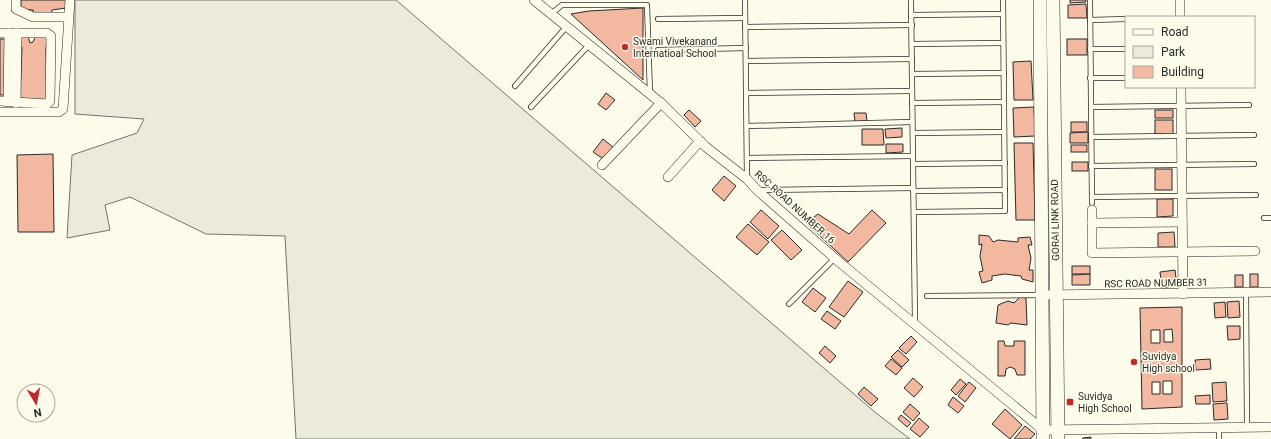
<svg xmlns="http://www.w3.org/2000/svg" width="1271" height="439" viewBox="0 0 1271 439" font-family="Roboto,sans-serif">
  <rect width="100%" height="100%" fill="#fdfbea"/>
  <polygon fill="#ecebdb" stroke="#74746e" points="75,0 396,0 876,413 910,439 296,439 285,236 206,234 130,197 105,205 110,230 67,238 72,155 137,133 144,119 75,114"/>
  <g fill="#f2b8a0" stroke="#2b2b2b" fill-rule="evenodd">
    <polygon points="21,0 66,0 66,8 52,10 51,16 34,14 33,10 21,9"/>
    <polygon points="1070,0 1086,0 1086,2 1070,3"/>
    <polygon points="1086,4 1087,18 1068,18 1068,5"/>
    <polygon points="643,8 643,80 571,14 589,11"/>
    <polygon points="19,35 28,36 30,43 33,42 36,35 47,36 48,47 46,47 47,102 20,98 22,47 18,46"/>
    <polygon points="0,39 7,39 5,95 0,95"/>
    <rect x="1067" y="39" width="20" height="16"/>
    <polygon points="1031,61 1033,100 1014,100 1013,62"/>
    <polygon points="606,93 615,100 606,110 598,104"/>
    <polygon points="1034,107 1035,136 1014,137 1013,108"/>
    <polygon points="689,110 701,121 695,127 684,115"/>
    <rect x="1155" y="110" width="18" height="8"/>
    <polygon points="854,113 866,113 867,121 855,122"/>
    <rect x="1155" y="120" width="18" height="14"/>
    <rect x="1071" y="122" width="16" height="10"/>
    <polygon points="902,128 902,137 886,138 885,129"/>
    <polygon points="862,129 883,129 884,145 862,145"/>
    <polygon points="1088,132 1088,143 1070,143 1070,133"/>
    <polygon points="603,139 614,148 605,160 593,152"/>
    <polygon points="1014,143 1033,143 1035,220 1016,220"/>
    <polygon points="886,144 903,144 903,152 886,153"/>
    <rect x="1071" y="145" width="16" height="7"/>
    <polygon points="53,154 54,232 18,232 17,155"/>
    <rect x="1072" y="162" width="16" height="9"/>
    <rect x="1155" y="169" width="17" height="21"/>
    <polygon points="724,176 736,186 724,201 712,190"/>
    <polygon points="1157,199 1173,199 1173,216 1157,217"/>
    <polygon points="761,210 779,226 768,239 750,222"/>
    <polygon points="872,210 886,223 848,262 806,223 818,214 849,234"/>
    <polygon points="748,224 769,242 757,255 736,237"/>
    <polygon points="782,230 802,250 791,260 771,240"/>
    <polygon points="1174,232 1175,247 1158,247 1158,233"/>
    <polygon points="979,235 989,236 993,242 998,240 1018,242 1018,238 1030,237 1032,245 1028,245 1031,258 1029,270 1033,270 1033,282 1022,279 1021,276 1005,274 992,276 992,280 982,283 979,272 983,271 980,256 982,244 979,245"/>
    <rect x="1072" y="266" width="18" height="8"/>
    <polygon points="1175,270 1177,286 1162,288 1160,272"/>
    <polygon points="1090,274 1090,285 1072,285 1072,275"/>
    <rect x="1250" y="274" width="8" height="13"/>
    <rect x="1235" y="275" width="8" height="12"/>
    <polygon points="848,281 863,292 844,317 829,307"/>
    <polygon points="813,288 826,298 815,312 802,302"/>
    <polygon points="1020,297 1026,298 1027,325 1011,323 1008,325 996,323 998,305 1008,301 1014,303"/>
    <polygon points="1239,301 1240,317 1228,318 1227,302"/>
    <polygon points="1225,302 1226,317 1215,318 1214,303"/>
    <path d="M1182 307V407L1142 409 1140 308ZM1172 329 1173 342H1164V330ZM1151 330H1160V343H1151ZM1163 381H1172V394H1163ZM1152 382H1160V394H1152Z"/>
    <polygon points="827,311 841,321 835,329 821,319"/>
    <polygon points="1227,326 1240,326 1240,339 1228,340"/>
    <polygon points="911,336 917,342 906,354 899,348"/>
    <polygon points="998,341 1004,341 1005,346 1014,346 1014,341 1025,341 1025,375 1017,375 1015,369 1010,367 1006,369 1005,376 998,376"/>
    <polygon points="825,346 836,356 830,363 819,353"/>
    <polygon points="898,350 909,360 902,367 891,357"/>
    <polygon points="891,359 902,368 896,375 885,366"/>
    <polygon points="1210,359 1211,369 1196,370 1195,360"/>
    <polygon points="913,378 923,387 914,397 904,388"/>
    <polygon points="960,379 966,384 956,395 951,390"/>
    <polygon points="969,382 976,388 965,402 958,396"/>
    <polygon points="1226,382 1227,401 1213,402 1212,383"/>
    <polygon points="864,387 878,399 871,406 858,394"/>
    <polygon points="1210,395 1210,404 1196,404 1195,396"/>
    <polygon points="953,397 964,406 958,413 948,405"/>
    <polygon points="1227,403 1228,419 1214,420 1213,404"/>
    <polygon points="910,404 920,413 913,421 903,412"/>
    <polygon points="1005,409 1022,425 1010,439 992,424"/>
    <polygon points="901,415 911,423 907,427 898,419"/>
    <polygon points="919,418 929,427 920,437 910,429"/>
    <polygon points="1025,426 1035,434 1030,439 1014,439"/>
    <polygon points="1091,437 1091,439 1082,439 1083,438"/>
  </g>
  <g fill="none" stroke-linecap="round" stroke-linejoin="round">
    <g stroke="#2b2b2b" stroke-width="6">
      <g id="service">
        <polyline points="745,0 747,179"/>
        <polyline points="911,0 915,322"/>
        <polyline points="1090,0 1092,203"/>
        <polyline points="551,14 562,5 647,5 650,93"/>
        <polyline points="911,15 1003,14"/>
        <polyline points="658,19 745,18"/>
        <polyline points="1090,20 1126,19"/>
        <polyline points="745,27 912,25"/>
        <polyline points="912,44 1003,43"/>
        <polyline points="1090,49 1126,49"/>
        <polyline points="658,50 746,48"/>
        <polyline points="746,61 912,59"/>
        <polyline points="912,74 1004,73"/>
        <polyline points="1090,78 1126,78"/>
        <polyline points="515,86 567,26"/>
        <polyline points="746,93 912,91"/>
        <polyline points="912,103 1004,102"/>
        <polyline points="531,107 589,45"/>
        <polyline points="1091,107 1249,105"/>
        <polyline points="747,126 912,122"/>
        <polyline points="913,133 1004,132"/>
        <polyline points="1091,137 1254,135"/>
        <polyline points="747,158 913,156"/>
        <polyline points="913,164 1005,163"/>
        <polyline points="1091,166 1254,164"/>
        <polyline points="759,190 913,188"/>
        <polyline points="913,191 1005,190"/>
        <polyline points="1092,197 1256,195"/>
        <polyline points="914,212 1005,211 1003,0"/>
        <polyline points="1264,218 1271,218"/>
        <polyline points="1246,293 1247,427"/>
        <polyline points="927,296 1041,295"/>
        <polyline points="789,304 835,258"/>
        <polyline points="1219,427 1219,439"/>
      </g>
    </g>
    <g stroke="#2b2b2b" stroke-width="10">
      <g id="minor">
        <polyline points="16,0 16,9 33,17 68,17"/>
        <polyline points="534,0 661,103 706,147 747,179 757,190 838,261 1043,430 1271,427"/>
        <polyline points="1180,0 1180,17"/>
        <polyline points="0,33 47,33 51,36 50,101 47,104 0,101"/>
        <polyline points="1181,87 1183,294"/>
        <polyline points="8,102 9,33"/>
        <polyline points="16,103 17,33"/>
        <polyline points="0,112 59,112 63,109 70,0"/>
        <polyline points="602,165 661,103"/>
        <polyline points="668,177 700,141"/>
        <polyline points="1092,210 1092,253 1255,251"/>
        <polyline points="1092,223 1182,222"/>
        <polyline points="1041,295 1271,292"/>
      </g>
    </g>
    <g stroke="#2b2b2b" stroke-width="14">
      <g id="secondary">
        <polyline points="1040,0 1043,439"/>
        <polyline points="1053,0 1058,439"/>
      </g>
    </g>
    <use href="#service" stroke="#fdfbea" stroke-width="4.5"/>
    <use href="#minor" stroke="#fdfbea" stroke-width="9"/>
    <use href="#secondary" stroke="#fdfbea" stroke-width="13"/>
  </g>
  <g fill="#c62828" stroke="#fdfbea" stroke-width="1.5">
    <circle cx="625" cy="47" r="4"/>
    <circle cx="1134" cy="362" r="4"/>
    <rect x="1066" y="398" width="8" height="8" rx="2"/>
  </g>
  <g text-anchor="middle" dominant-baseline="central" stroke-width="3" stroke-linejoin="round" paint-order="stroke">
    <g font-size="10" fill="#2b2b2b" stroke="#fdfbea" text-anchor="start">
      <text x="633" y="41">Swami Vivekanand<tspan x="633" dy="12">Internatioal School</tspan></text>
      <text x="1142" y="356">Suvidya<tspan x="1142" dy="12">High school</tspan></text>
      <text x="1078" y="396">Suvidya<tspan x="1078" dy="12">High School</tspan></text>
    </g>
    <g font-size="10" fill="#2b2b2b" stroke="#fdfbea">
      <text transform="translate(795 207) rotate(42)">RSC ROAD NUMBER 16</text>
      <text transform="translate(1055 220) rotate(-91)">GORAI LINK ROAD</text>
      <text transform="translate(1156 283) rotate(-1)">RSC ROAD NUMBER 31</text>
    </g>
  </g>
  <rect x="1125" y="16" width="130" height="72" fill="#fdfbea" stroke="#a9a89e"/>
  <rect x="1133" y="29" width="20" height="6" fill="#fdfbea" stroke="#a9a89e"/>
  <text x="1161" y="36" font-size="12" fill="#2b2b2b">Road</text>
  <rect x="1133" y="46" width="20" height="12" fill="#ecebdb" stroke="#a9a89e"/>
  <text x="1161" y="56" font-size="12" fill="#2b2b2b">Park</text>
  <rect x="1133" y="66" width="20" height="12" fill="#f2b8a0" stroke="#a9a89e"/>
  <text x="1161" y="76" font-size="12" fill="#2b2b2b">Building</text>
  <g transform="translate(36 403) rotate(170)"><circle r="19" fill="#fdfbea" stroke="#a9a89e"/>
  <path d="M0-3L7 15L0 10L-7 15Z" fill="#c62828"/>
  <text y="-6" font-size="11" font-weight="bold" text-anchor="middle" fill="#2b2b2b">N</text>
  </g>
</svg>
